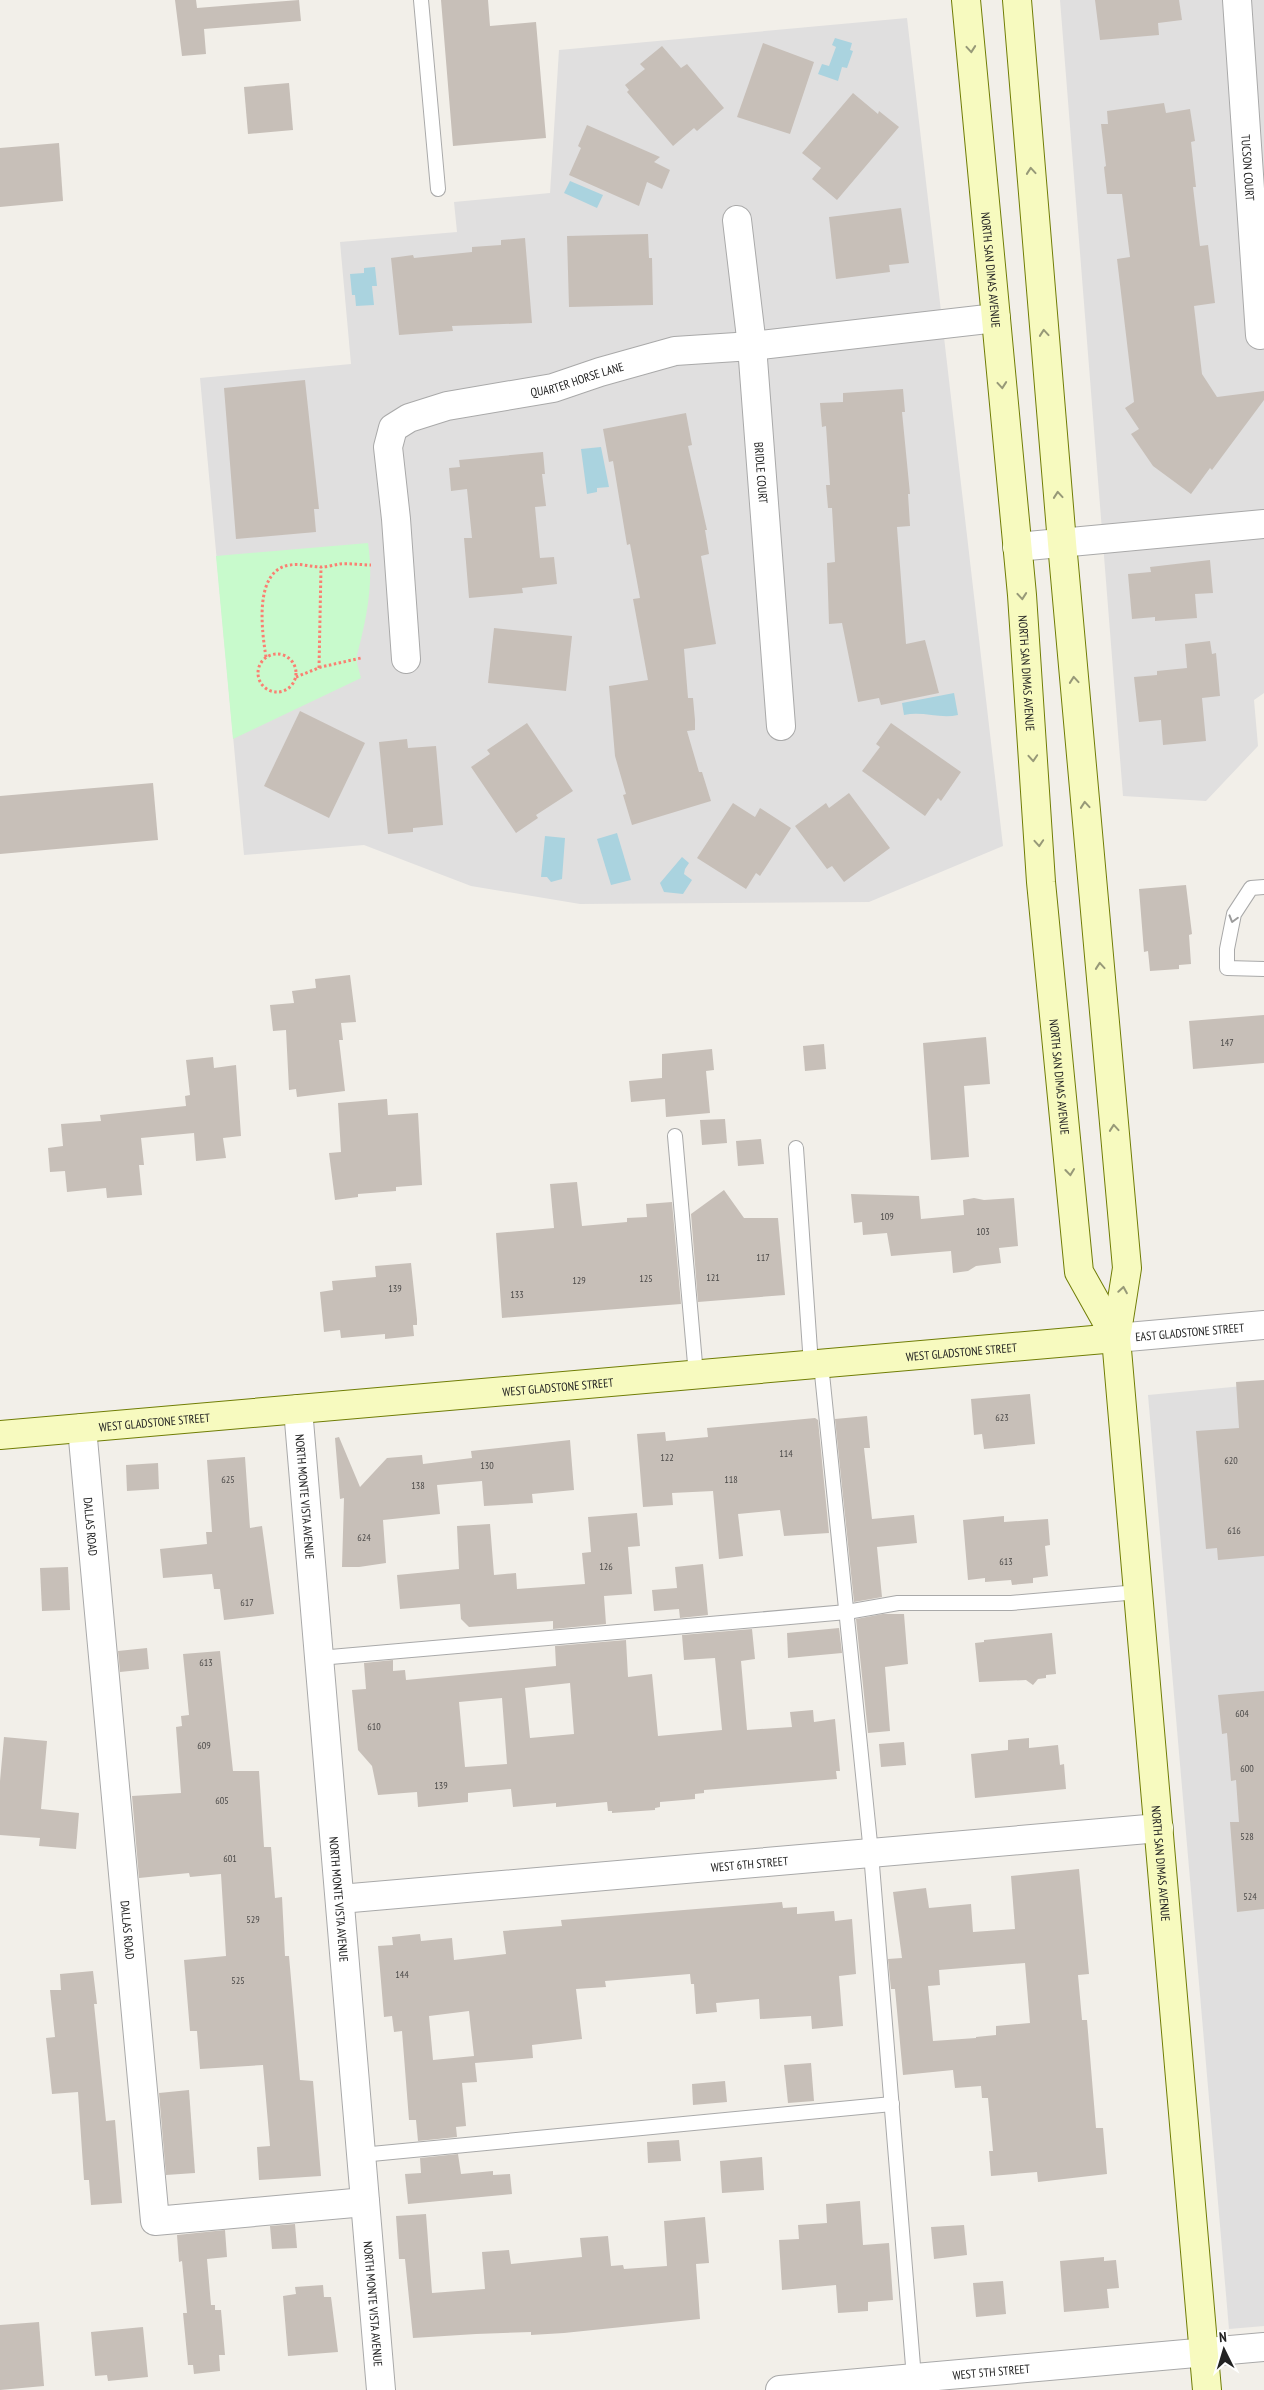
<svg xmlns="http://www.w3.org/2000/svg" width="1264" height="2390" viewBox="0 0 1264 2390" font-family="'PT Sans Narrow',sans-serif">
  <rect width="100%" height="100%" fill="#f2efe9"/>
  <g fill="#e0dfdf">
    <polygon points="1060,0 1264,0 1264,693 1254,700 1258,746 1206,801 1123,796"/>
    <polygon points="907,18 1003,846 869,902 580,904 471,886 364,845 244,855 200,378 351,364 340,242 457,232 454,202 550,193 559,50"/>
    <polygon points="1264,1384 1264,2326 1229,2329 1148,1395"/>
  </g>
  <path fill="#c8facc" d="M368 543C374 582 367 617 357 655V663L361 678 233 739 216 556Z"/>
  <g fill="#aad3df">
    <polygon points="835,38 852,43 850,50 853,51 847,68 842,67 838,81 818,74 822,64 829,66 836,47 832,45"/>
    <polygon points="570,181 603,195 597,208 564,193"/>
    <polygon points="375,267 377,286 372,286 374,305 356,306 355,295 352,295 350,274 364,273 364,268"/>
    <polygon points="601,447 609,487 597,488 597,492 587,494 581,449"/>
    <path d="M954 693 958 715C940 719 923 711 904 715L902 703Z"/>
    <polygon points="617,833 631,880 611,885 597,839"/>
    <polygon points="545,836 565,838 562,879 551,882 547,877 541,877"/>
    <polygon points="682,857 689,863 685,869 684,874 692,880 683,894 664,892 660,883"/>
  </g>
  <g fill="#c7bfb8" fill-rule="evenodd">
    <polygon points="175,0 196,0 197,8 299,0 301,21 204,29 206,54 182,56"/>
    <polygon points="441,0 488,0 490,26 536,22 546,138 453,146"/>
    <polygon points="1095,0 1179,0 1182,20 1158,23 1159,35 1100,40"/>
    <polygon points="763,43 814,62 790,134 737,117"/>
    <polygon points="662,46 681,68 687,64 724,108 697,131 694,128 673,146 627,92 629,90 625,85 645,69 640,64"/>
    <polygon points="289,83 293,130 248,134 244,87"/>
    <polygon points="853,93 878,114 879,111 899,127 837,200 812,179 821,168 802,153"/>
    <polygon points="1164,103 1166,113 1190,109 1195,141 1191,142 1196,187 1193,187 1200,246 1208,245 1215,303 1194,306 1202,374 1217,397 1264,391 1264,400 1212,470 1210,468 1191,494 1153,466 1131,434 1139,429 1125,408 1134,402 1117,259 1130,257 1122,194 1107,194 1104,167 1106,166 1101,124 1108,124 1107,111"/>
    <polygon points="587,125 660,157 654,162 670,170 662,189 647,182 639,206 569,175 581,148 578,146"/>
    <polygon points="59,143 63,201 0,207 0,148"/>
    <polygon points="901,208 909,263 889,265 890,272 836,279 829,217"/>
    <polygon points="648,234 649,258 652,258 653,305 569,307 567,236"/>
    <polygon points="525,238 532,323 452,326 453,331 399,335 391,258 413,255 414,258 472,252 472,247 501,245 501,240"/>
    <polygon points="305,380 319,509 314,509 316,532 236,539 224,388"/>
    <polygon points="903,389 905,412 902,412 910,494 908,494 910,526 897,527 906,644 925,640 939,693 881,705 879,698 858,702 842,623 829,624 827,563 835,562 832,508 828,508 826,485 830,485 826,426 822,427 820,403 843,402 843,393"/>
    <polygon points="686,413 692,445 688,446 707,530 705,530 709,554 701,556 716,644 684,649 688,698 693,698 695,720 695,730 687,731 699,772 702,772 711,801 632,825 623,795 626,794 615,756 609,686 648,680 633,599 640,598 630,544 627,545 613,461 609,462 603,429"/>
    <polygon points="543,452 545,474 542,474 546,506 535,507 540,558 554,557 557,584 522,588 523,593 469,598 464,538 472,538 467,489 451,491 449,468 460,467 459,460"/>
    <polygon points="1210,560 1213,593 1195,594 1197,618 1155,621 1155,617 1132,619 1128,574 1151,572 1150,567"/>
    <polygon points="494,628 572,636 566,691 488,683"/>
    <polygon points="1210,641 1212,654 1216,653 1220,696 1202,698 1206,741 1163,745 1161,720 1139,722 1134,677 1157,675 1157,671 1187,668 1185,644"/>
    <polygon points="300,711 365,743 329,818 264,786"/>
    <polygon points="527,723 573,791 536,815 538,818 516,833 471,767 490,754 487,750"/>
    <polygon points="891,723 961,772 941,801 938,798 925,816 862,771 880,747 876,744"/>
    <polygon points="407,739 408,748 436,746 443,825 413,828 413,832 388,834 379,742"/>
    <polygon points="153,783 158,840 0,854 0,796"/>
    <polygon points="849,793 890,848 844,882 832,866 827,869 795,826 826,803 829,808"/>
    <polygon points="733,803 755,817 760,808 791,828 760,876 756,873 746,889 697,858"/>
    <polygon points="1186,885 1192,934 1189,935 1191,964 1179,965 1179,969 1150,971 1148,951 1144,952 1139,889"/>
    <polygon points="350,975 356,1022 341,1023 343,1040 339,1040 345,1091 297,1097 296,1089 289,1090 286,1030 273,1031 270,1005 294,1003 292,991 316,988 315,979"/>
    <polygon points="1264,1015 1264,1063 1193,1069 1189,1021"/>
    <polygon points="986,1037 990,1084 964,1086 969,1157 931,1160 923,1043"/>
    <polygon points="824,1044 826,1069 805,1071 803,1046"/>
    <polygon points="712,1049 714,1070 706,1071 710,1113 666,1117 665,1099 631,1102 629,1081 662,1078 662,1054"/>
    <polygon points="213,1057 214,1068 236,1065 241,1136 223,1138 226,1158 196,1161 194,1133 141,1138 144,1165 139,1165 142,1195 107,1198 106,1188 67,1192 65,1171 50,1172 48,1148 63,1146 61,1124 101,1121 100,1115 186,1106 185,1096 190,1095 186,1060"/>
    <polygon points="387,1099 388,1115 418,1113 422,1185 396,1187 396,1191 358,1194 358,1197 335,1200 329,1153 341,1152 338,1103"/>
    <polygon points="725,1119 727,1143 702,1145 700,1120"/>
    <polygon points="761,1139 764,1164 738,1166 736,1141"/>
    <polygon points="577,1182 582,1226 627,1222 627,1218 647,1217 646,1204 672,1202 681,1304 502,1318 496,1233 554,1228 550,1184"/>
    <polygon points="724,1190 744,1218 778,1218 785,1295 698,1302 691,1214"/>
    <polygon points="851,1194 919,1196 921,1219 964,1215 963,1200 974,1198 984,1200 1014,1198 1018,1246 999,1248 1001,1263 976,1266 968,1271 953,1273 951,1251 891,1256 887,1233 863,1235 862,1222 854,1223"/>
    <polygon points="411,1263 417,1319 417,1325 413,1325 414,1336 385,1339 385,1334 341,1338 340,1330 324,1332 320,1292 333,1290 332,1281 376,1277 375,1266"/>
    <polygon points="1264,1380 1264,1556 1218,1560 1217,1548 1206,1549 1196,1431 1239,1428 1236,1382"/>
    <polygon points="1030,1394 1035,1444 984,1449 982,1434 974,1435 971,1399"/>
    <polygon points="867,1416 870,1448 864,1448 872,1519 914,1515 917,1543 877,1547 882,1597 854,1602 835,1419"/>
    <polygon points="815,1418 818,1420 829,1533 784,1536 780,1510 738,1514 743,1556 719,1559 713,1491 672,1493 673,1505 643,1507 637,1434 665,1432 666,1441 708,1437 707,1428"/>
    <polygon points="339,1437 360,1487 387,1458 422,1455 423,1464 472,1458 471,1451 570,1440 574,1490 532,1494 533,1503 484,1506 482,1481 437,1485 440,1514 383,1520 386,1563 359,1567 342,1567 344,1498 340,1499 335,1438"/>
    <polygon points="245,1457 250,1528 262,1526 274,1614 224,1620 220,1589 214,1589 212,1574 163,1578 160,1549 207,1544 206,1532 212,1532 207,1460"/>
    <polygon points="158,1463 159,1489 127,1491 126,1465"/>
    <polygon points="637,1513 640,1546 628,1547 632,1594 604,1596 606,1624 553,1629 553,1621 469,1627 461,1619 460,1604 400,1609 397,1575 459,1569 457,1526 490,1524 494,1575 516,1573 517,1589 585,1584 582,1553 591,1552 588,1517"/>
    <polygon points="1004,1516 1004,1522 1048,1519 1050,1545 1045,1546 1048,1576 1033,1578 1033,1583 1012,1585 1011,1580 985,1582 985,1578 968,1580 963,1520"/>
    <polygon points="703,1564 708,1615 680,1618 679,1609 654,1611 652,1590 677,1588 675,1567"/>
    <polygon points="68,1567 70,1610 42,1611 40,1568"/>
    <polygon points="883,1614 904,1614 908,1664 885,1667 890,1731 868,1733 856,1619"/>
    <polygon points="839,1628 842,1653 788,1658 787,1633"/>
    <path d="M752 1629 755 1659 741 1661 747 1730 792 1727 790 1712 813 1710 814 1722 835 1719 840 1771H836L837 1779 704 1790V1793L695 1794V1799L660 1802V1807L655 1808V1810L612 1813V1811H608L607 1802 556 1807V1803L513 1807 511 1789 468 1793V1802L418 1807 417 1792 378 1795 372 1766 358 1750 352 1690 366 1689 364 1663 393 1660V1671L405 1670 406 1680 556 1666 555 1646 626 1640 628 1677 652 1674 658 1736 722 1730 715 1658 684 1660 682 1635ZM570 1683 574 1734 530 1738 525 1688ZM502 1698 507 1764 465 1767 459 1702Z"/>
    <polygon points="1052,1633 1056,1674 1046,1675 1046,1678 1038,1679 1033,1685 1026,1680 979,1682 975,1643 984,1642 984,1640"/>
    <polygon points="147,1648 149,1669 120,1672 118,1651"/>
    <polygon points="220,1651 233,1771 259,1771 264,1847 271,1847 275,1898 282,1897 285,1956 289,1956 300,2080 313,2081 321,2176 259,2180 257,2147 270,2146 263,2065 200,2069 197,2031 190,2031 184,1960 226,1956 221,1874 190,1877 189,1873 139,1878 132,1796 181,1793 176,1727 182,1726 181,1716 189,1715 183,1654"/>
    <polygon points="1264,1691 1264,1909 1237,1912 1230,1822 1239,1822 1236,1780 1231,1781 1227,1733 1222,1734 1218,1695"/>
    <polygon points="4,1737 47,1741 41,1809 79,1813 76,1849 39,1846 40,1838 0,1835 0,1781"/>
    <polygon points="1029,1738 1029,1748 1058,1745 1060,1765 1064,1764 1066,1789 975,1798 971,1754 1008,1750 1008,1740"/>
    <polygon points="904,1742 906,1765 881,1767 879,1744"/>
    <path d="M1079 1869 1089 1974 1078 1975 1082 2020H1087L1096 2128H1103L1107 2174 1038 2182 1037 2172 991 2176 989 2151H993L988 2098H982L981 2086 955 2088 953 2070 903 2075 895 1989H891L888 1959 902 1958 893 1892 926 1888 929 1908 971 1904 973 1932 1015 1929 1011 1876ZM1025 1963 1030 2023 996 2026V2035L976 2037V2038L933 2041 928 1986 940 1985 939 1970Z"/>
    <path d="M782 1902 783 1908 797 1907V1914L834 1911 835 1921 852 1919 856 1974 839 1976 843 2026 812 2029 811 2016 760 2019 759 1999 716 2003 717 2012 696 2014 694 1984H691L690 1974 605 1981 606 1987 576 1989 582 2039 532 2045 533 2058 475 2063 477 2082 462 2083 466 2126 456 2127 457 2137 418 2141 416 2120H409L402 2031 394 2032 392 2016 384 2017 378 1946 393 1945 392 1937 420 1934 421 1941 452 1938 454 1960 506 1954 503 1931 562 1926 561 1920ZM469 2011 474 2056 433 2060 429 2016Z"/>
    <polygon points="93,1971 97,2004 94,2004 106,2121 115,2120 122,2203 91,2205 89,2180 84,2180 78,2092 52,2094 46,2038 55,2037 50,1990 61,1990 60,1974"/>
    <polygon points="811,2063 814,2101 788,2103 784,2065"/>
    <polygon points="725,2081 727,2102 693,2105 692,2084"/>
    <polygon points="189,2090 195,2173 166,2175 159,2093"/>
    <polygon points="679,2140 681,2161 648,2163 647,2142"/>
    <polygon points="458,2154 461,2174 493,2171 493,2175 510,2174 512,2194 408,2204 405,2174 421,2173 420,2158"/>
    <polygon points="762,2157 764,2190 722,2193 720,2161"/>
    <polygon points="860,2201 863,2245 889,2243 893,2300 868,2302 868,2311 838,2313 836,2285 782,2290 779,2240 799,2239 798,2225 827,2223 826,2204"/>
    <polygon points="426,2214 432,2293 485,2289 482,2252 509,2250 511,2264 582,2257 580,2238 608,2236 611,2266 623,2265 624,2269 667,2266 664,2221 705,2217 709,2263 696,2264 700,2319 564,2333 531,2335 531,2332 476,2334 413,2338 405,2259 399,2259 396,2216"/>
    <polygon points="295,2224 297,2248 272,2249 270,2226"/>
    <polygon points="964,2225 967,2255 934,2259 931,2227"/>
    <polygon points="225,2230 227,2257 207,2259 211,2305 215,2305 215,2310 221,2310 225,2355 219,2355 220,2371 194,2374 193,2365 188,2365 183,2313 187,2313 182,2261 179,2262 177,2235"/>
    <polygon points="1104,2257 1104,2261 1116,2260 1119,2288 1107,2289 1109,2308 1064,2312 1060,2261"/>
    <polygon points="1003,2281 1006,2314 976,2317 973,2283"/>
    <polygon points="323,2285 324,2297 331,2297 338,2352 288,2356 283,2296 296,2294 295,2287"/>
    <polygon points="39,2322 44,2386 0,2390 0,2325"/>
    <polygon points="143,2327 148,2377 108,2381 107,2375 95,2376 91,2332"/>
  </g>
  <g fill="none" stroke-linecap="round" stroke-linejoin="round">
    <g stroke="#a9a9a9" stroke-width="16">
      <g id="service">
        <polyline points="421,0 438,189"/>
        <polyline points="1264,887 1251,888 1234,914 1227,949 1227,968 1264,969"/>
        <polyline points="675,1136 696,1375"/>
        <polyline points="796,1148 811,1365"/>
        <polyline points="821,1364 871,1853 914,2378"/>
        <polyline points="319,1658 847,1612 898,1603 1011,1603 1138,1592"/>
        <polyline points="361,2155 892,2104"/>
      </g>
    </g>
    <g stroke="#a9a9a9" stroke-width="30">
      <g id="minor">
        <path id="s1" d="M1237 0 1260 335"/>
        <path id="s2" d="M737 220 752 346 781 726"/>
        <polyline points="1017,547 1264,524"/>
        <path id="s3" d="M406 659 396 519 388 447 393 428 409 418 447 406 553 388 600 372 675 351 752 346 996 318"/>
        <path id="s4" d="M298 1409 381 2390"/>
        <path id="s5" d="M82 1428 155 2221 365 2202"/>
        <path id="s6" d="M340 1899 1159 1828"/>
        <path id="s7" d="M780 2390 1264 2347"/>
      </g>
    </g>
    <g stroke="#a9a9a9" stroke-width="30">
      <g id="tertiary">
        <path id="s8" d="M1116 1338 1264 1325"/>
      </g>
    </g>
    <g stroke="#707d05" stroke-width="30">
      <g id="secondary">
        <path id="s9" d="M966 0 1022 595 1041 882 1079 1272 1116 1338"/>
        <path id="s10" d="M1017 0 1062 543 1127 1268 1116 1338 1207 2390"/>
        <path id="s11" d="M0 1435 1116 1338"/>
      </g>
    </g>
    <g stroke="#fa8072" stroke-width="3" stroke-dasharray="2.5 2.5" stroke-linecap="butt">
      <circle cx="277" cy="673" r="19"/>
      <path d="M266 657C262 632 253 570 290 565 300 563 311 567 321 567 327 567 334 565 340 564 350 563 361 565 371 565"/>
      <polyline points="319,668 321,567"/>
      <polyline points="296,677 321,667 361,658"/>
    </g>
    <use href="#service" stroke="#fff" stroke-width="14"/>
    <use href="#minor" stroke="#fff" stroke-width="28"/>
    <use href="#tertiary" stroke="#fff" stroke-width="28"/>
    <use href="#secondary" stroke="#f7fabf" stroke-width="28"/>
  </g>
  <defs><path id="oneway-chevron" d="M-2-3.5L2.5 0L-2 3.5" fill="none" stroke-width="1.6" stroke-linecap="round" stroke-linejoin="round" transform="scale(1.25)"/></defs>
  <g stroke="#979978">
    <use href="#oneway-chevron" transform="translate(971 49) rotate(85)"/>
    <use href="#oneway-chevron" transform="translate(1031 171) rotate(-95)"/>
    <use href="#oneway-chevron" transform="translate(1044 333) rotate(-95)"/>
    <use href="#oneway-chevron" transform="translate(1002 385) rotate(85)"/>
    <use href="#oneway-chevron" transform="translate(1058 495) rotate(-95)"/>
    <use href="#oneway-chevron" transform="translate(1022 596) rotate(85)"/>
    <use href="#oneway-chevron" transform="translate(1074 680) rotate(-95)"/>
    <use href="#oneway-chevron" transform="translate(1033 758) rotate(86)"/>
    <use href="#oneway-chevron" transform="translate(1085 805) rotate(-95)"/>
    <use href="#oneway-chevron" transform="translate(1039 843) rotate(86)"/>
    <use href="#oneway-chevron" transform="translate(1100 966) rotate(-95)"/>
    <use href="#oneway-chevron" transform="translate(1114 1128) rotate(-95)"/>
    <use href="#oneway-chevron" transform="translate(1070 1172) rotate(84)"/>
    <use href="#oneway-chevron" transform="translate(1123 1290) rotate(-81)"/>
  </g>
  <use stroke="#9c9c9c" href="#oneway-chevron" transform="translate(1233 919) rotate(106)"/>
  <g text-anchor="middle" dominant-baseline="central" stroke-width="4" stroke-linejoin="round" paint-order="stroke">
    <g font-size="10" fill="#4b4948">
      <text x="1227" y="1042">147</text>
      <text x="887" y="1216">109</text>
      <text x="983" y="1231">103</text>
      <text x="763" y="1257">117</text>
      <text x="713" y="1277">121</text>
      <text x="646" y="1278">125</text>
      <text x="579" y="1280">129</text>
      <text x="395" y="1288">139</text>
      <text x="517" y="1294">133</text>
      <text x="1002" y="1417">623</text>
      <text x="786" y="1453">114</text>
      <text x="667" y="1457">122</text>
      <text x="1231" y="1460">620</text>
      <text x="487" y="1465">130</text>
      <text x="228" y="1479">625</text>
      <text x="731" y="1479">118</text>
      <text x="418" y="1485">138</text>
      <text x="1234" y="1530">616</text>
      <text x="364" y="1537">624</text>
      <text x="1006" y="1561">613</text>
      <text x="606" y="1566">126</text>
      <text x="247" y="1602">617</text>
      <text x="206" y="1662">613</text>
      <text x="1242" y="1713">604</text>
      <text x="374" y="1726">610</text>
      <text x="204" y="1745">609</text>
      <text x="1247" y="1768">600</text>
      <text x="441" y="1785">139</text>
      <text x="222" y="1800">605</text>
      <text x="1247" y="1836">528</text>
      <text x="230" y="1858">601</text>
      <text x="1250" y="1896">524</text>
      <text x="253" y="1919">529</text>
      <text x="402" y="1974">144</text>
      <text x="238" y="1980">525</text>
    </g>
    <g font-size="12" fill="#222" stroke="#fff">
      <text stroke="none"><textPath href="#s1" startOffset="168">TUCSON COURT</textPath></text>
      <text stroke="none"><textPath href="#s9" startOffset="271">NORTH SAN DIMAS AVENUE</textPath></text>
      <text stroke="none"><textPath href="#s3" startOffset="424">QUARTER HORSE LANE</textPath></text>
      <text stroke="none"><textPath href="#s2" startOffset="254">BRIDLE COURT</textPath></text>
      <text stroke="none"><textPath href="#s9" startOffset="676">NORTH SAN DIMAS AVENUE</textPath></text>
      <text stroke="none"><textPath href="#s9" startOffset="1081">NORTH SAN DIMAS AVENUE</textPath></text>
      <text stroke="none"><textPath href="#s8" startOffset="74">EAST GLADSTONE STREET</textPath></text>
      <text stroke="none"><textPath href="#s11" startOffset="965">WEST GLADSTONE STREET</textPath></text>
      <text stroke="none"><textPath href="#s11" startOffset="560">WEST GLADSTONE STREET</textPath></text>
      <text stroke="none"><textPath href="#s11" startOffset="155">WEST GLADSTONE STREET</textPath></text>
      <text stroke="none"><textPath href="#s4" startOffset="88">NORTH MONTE VISTA AVENUE</textPath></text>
      <text stroke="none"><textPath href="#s5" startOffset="99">DALLAS ROAD</textPath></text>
      <text stroke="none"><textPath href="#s6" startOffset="411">WEST 6TH STREET</textPath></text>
      <text stroke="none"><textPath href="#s10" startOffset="1871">NORTH SAN DIMAS AVENUE</textPath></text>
      <text stroke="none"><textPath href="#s4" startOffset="492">NORTH MONTE VISTA AVENUE</textPath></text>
      <text stroke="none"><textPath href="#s5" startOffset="504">DALLAS ROAD</textPath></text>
      <text stroke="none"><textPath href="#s4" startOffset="898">NORTH MONTE VISTA AVENUE</textPath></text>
      <text stroke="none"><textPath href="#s7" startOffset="212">WEST 5TH STREET</textPath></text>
    </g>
  </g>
  <g transform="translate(1224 2350) rotate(355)" stroke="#ffffff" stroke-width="4" paint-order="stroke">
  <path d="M0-4L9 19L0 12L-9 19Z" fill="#222222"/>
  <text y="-8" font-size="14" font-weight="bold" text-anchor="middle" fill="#222222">N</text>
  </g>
</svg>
